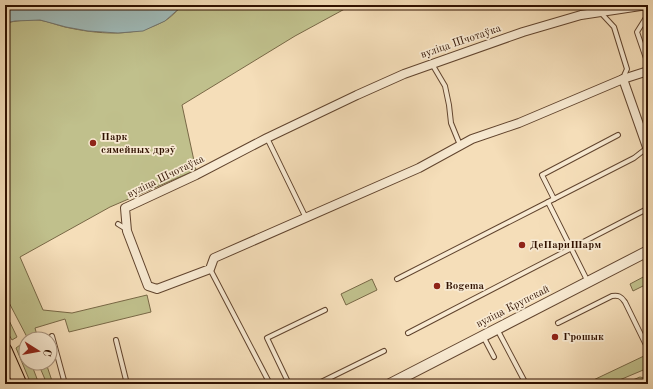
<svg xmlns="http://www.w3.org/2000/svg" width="653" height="389" viewBox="0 0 653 389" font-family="'Old Standard TT',serif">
  <rect width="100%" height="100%" fill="#f5deb9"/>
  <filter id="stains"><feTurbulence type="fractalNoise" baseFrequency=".005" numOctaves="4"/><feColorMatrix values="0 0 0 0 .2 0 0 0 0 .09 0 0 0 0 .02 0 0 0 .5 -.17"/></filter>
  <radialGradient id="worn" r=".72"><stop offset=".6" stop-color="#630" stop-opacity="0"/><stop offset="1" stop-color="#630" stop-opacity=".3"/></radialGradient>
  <g fill="#c0c08c" stroke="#786846">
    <path d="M183 5H352L295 36 182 105 196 170 110 207 20 257 43 310 72 313 147 295 151 312 69 332 65 319 35 328 38 339H28L5 295V23C16 21 27 19 39 20 48 21 56 25 65 27 97 34 135 38 164 21 171 18 177 10 183 5Z"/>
    <polygon points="647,275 648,286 647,287 645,285 633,291 630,284"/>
    <polygon points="372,279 377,290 346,305 341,294"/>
    <polygon points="5,312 17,337 12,340 5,328"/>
    <polygon points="20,345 26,352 26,363 31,363 39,384 31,384 16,348"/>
    <polygon points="644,356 648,359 648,368 610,384 585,384"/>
    <polygon points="38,363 46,363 53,384 47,384"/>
    <polygon points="5,365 12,384 5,384"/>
    <polygon points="640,377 648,379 648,384 623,384"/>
  </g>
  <polygon fill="#9fbab8" stroke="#73766e" points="5,5 183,5 165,21 143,31 118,33 88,31 66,27 40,20 15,21 5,23"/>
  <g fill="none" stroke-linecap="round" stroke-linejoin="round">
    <g stroke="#61442e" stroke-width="6">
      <g id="service">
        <polyline points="646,5 647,16 637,32 648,64"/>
        <polyline points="601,13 614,27 627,69 623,78"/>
        <polyline points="432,64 445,86 449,105 451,123 460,145"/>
        <polyline points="267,138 306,218"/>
        <polyline points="554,199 542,175 618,135"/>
        <polyline points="548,202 634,158 643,151 648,150"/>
        <polyline points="118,224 126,229"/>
        <polyline points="210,269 270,384"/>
        <polyline points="397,279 548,202 588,282"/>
        <path d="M558 323 612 296C618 295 621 296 625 302L648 349"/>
        <polyline points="497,329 526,384"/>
        <polyline points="408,333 647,209"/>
        <polyline points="52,336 65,384"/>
        <polyline points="483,336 494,357"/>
        <polyline points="116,340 127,384"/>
        <polyline points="289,384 267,338 325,310"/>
        <polyline points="317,384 384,351"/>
      </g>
    </g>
    <g stroke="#61442e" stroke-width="10">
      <g id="minor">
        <polyline points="647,5 581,15 523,32 404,74 357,95 267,138 196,175 125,208 127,231 148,286 157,289 210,269 214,258 419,168 472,139 519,123 623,79 648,71"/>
        <polyline points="623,79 648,150"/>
      </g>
    </g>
    <g stroke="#61442e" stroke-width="12">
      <polyline id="tertiary" points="390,384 648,251"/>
    </g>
    <g stroke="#301100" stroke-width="15">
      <polyline id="primary" points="5,350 20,384"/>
    </g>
    <use href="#service" stroke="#f8ead2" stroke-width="4"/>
    <use href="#minor" stroke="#f8ead2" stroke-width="8"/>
    <use href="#tertiary" stroke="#f8ead2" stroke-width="10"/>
    <use href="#primary" stroke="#f5deb9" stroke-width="13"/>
  </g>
  <g fill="#8f2418" stroke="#f8ead2" stroke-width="1.5">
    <circle cx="93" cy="143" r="4"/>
    <circle cx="522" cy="245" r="4"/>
    <circle cx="437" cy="286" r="4"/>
    <circle cx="555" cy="337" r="4"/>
  </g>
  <g text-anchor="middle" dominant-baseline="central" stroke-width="3.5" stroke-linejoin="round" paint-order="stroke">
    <g font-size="11" fill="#301100" stroke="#f8ead2">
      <text transform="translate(461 42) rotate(-19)">вуліца Шчотаўка</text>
      <text transform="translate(166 177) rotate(-26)">вуліца Шчотаўка</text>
      <text transform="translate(513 307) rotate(-27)">вуліца Крупскай</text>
    </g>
    <g font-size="11" font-weight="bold" fill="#301100" stroke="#f8ead2" text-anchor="start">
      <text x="101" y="137">Парк<tspan x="101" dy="13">сямейных дрэў</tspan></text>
      <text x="530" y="245">ДеПариШарм</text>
      <text x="445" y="286">Bogema</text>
      <text x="563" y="337">Грошык</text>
    </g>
  </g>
  <rect width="653" height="389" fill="none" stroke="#f5deb9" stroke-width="20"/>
  <rect x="6" y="6" width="641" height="377" fill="none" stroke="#301100" stroke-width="2"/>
  <rect x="10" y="10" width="633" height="369" fill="none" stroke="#301100"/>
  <g transform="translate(38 351) rotate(101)"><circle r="19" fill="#f8ead2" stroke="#a8937e"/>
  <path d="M0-3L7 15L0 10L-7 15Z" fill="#8f2418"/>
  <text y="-6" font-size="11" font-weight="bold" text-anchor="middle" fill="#301100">С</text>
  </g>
  <rect width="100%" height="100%" filter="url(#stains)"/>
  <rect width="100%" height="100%" fill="url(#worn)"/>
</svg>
